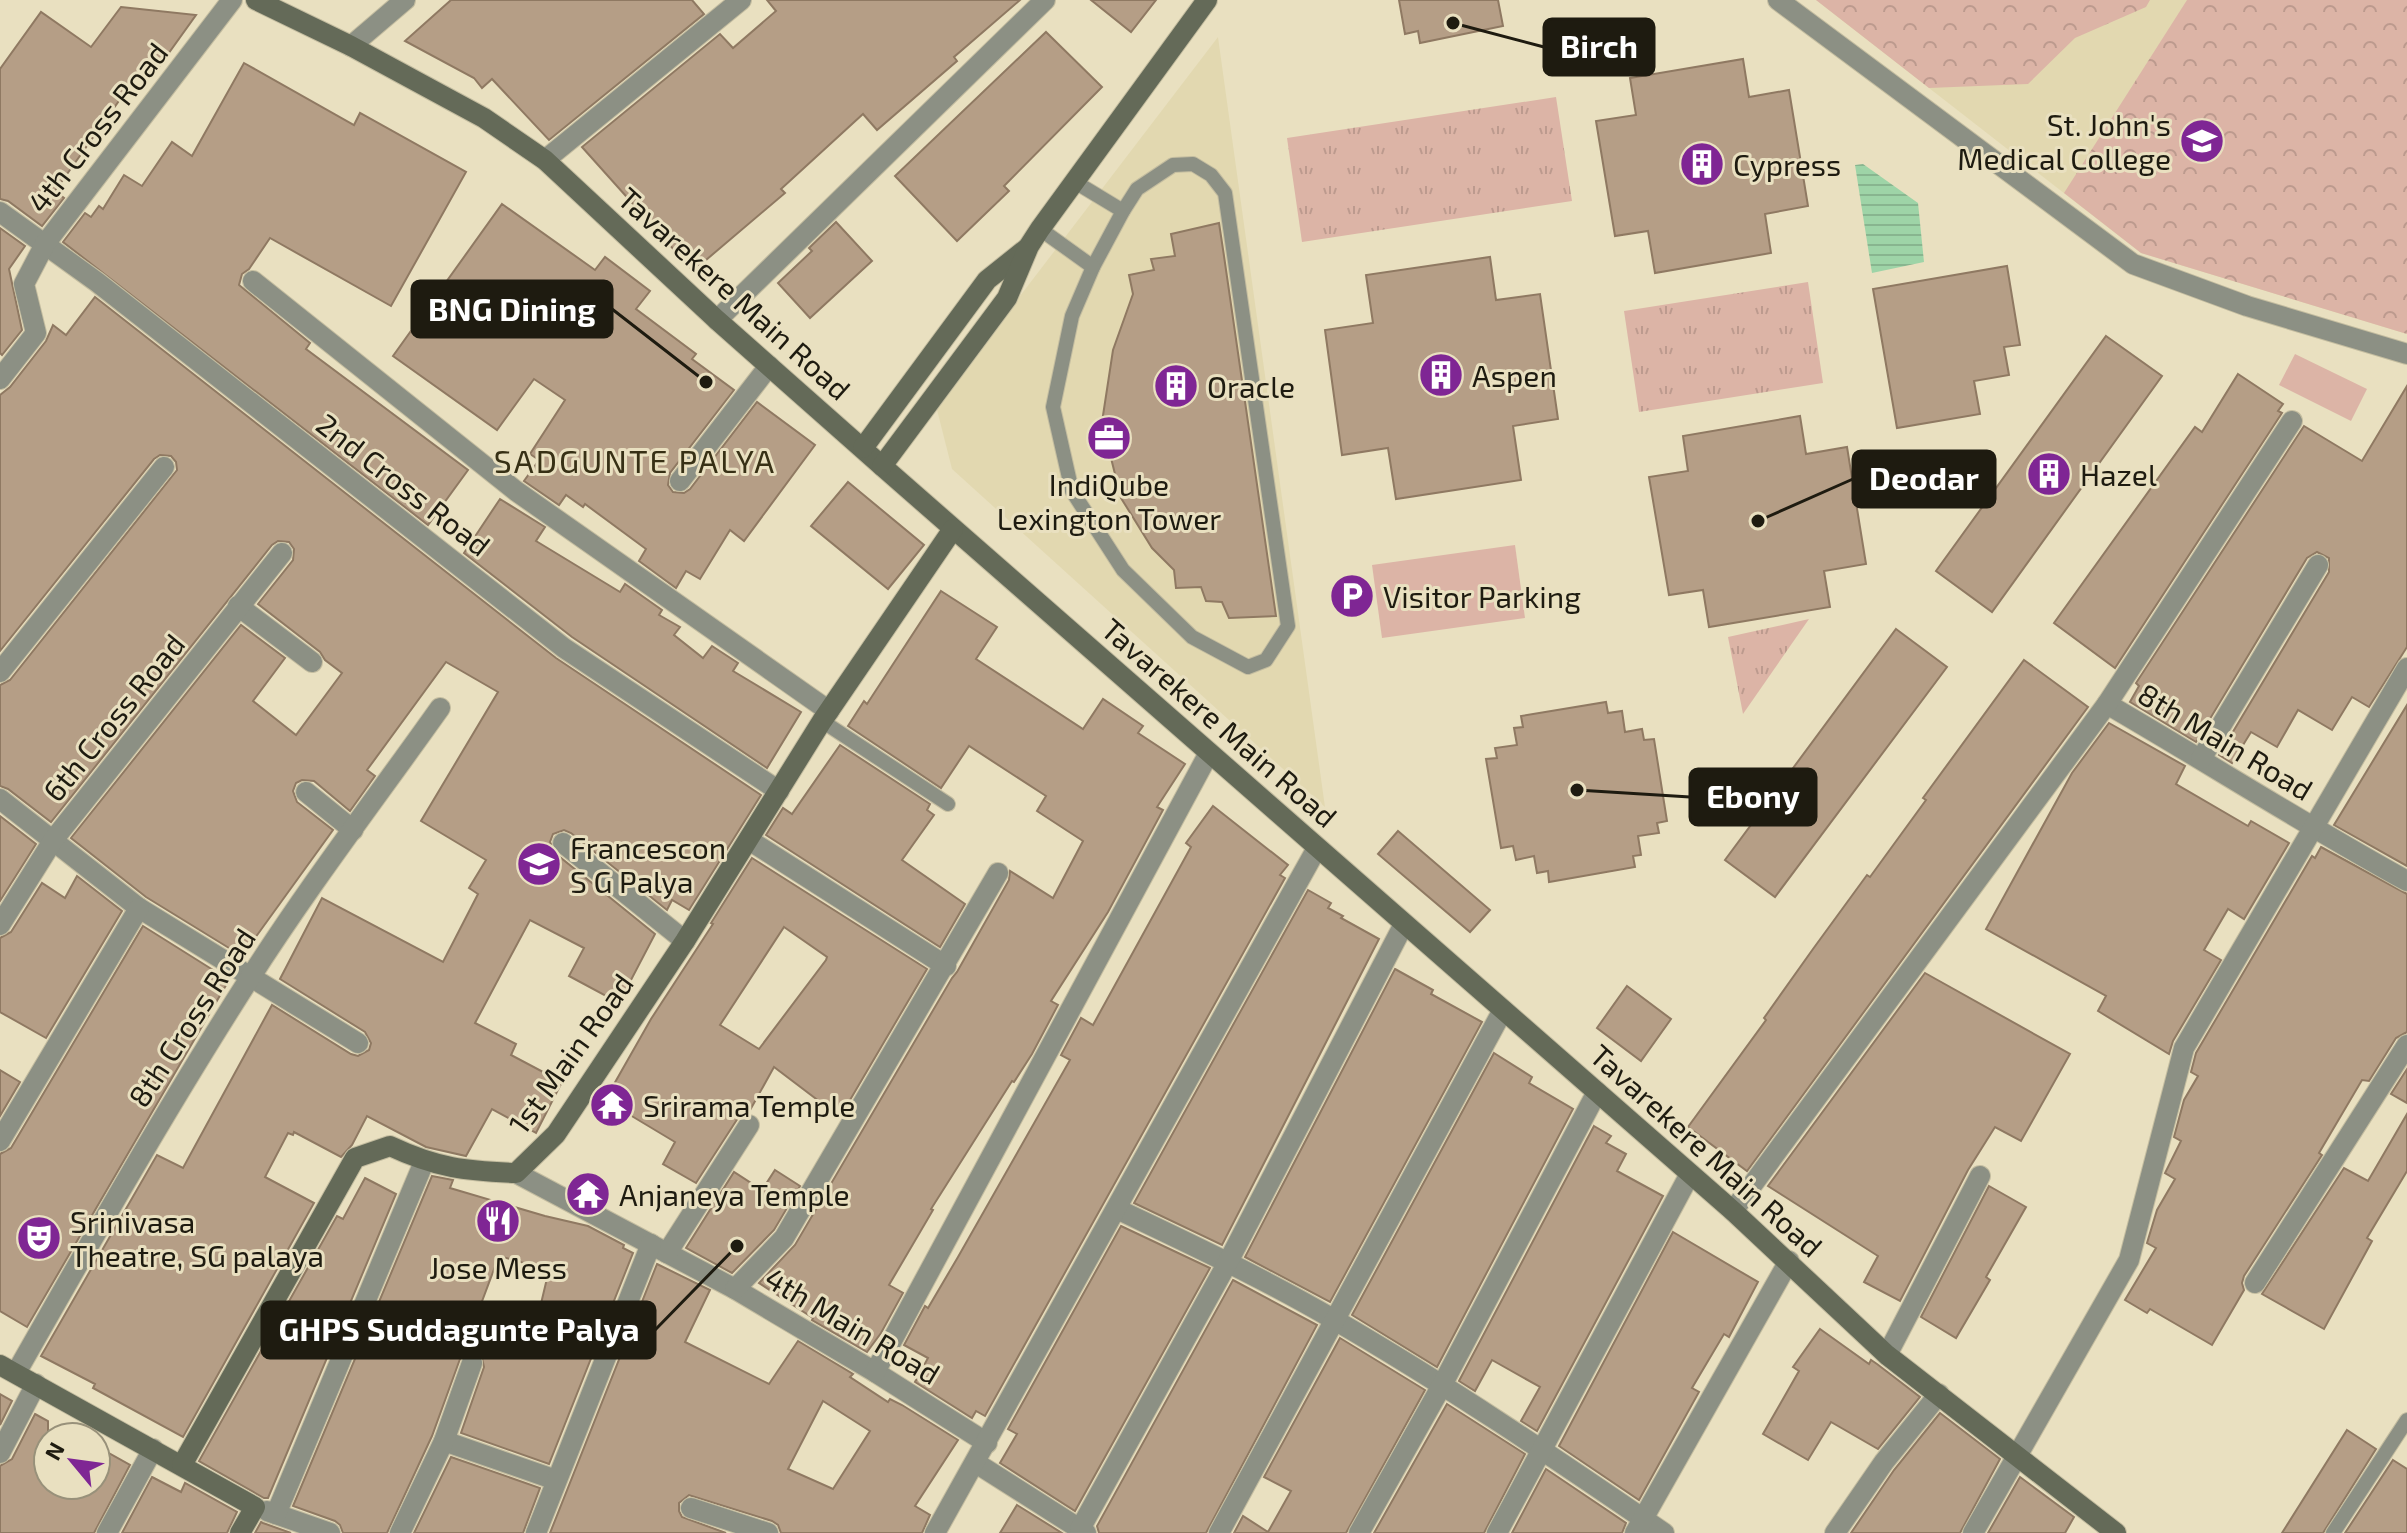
<svg xmlns="http://www.w3.org/2000/svg" width="2407" height="1533" viewBox="0 0 2407 1533" font-family="'Exo 2',sans-serif">
  <defs>
    <pattern id="forest-crowns" width="20" height="18" patternUnits="userSpaceOnUse" patternTransform="scale(2)"><rect width="20" height="18" fill="#dcb4a6"/><path d="M2 6a3 3 0 1 1 6 0M12 15a3 3 0 1 1 6 0" fill="none" stroke="#bc9a8e"/></pattern>
    <pattern id="park-tufts" width="24" height="20" patternUnits="userSpaceOnUse" patternTransform="scale(2)"><rect width="24" height="20" fill="#dcb4a6"/><path d="M3 7l-1-3M5 7V3M7 7l1-3M15 17l-1-3M17 17v-4M19 17l1-3" fill="none" stroke="#bc9a8e"/></pattern>
    <pattern id="water-rules" width="6" height="5" patternUnits="userSpaceOnUse" patternTransform="scale(2)"><rect width="6" height="5" fill="#9ed4a7"/><path d="M0 2.5h6" fill="none" stroke="#88b58f"/></pattern>
  </defs>
  <rect width="100%" height="100%" fill="#e9e0c0"/>
  <g fill="#e2d8b0">
    <polygon points="1816,0 2407,0 2407,334 2141,253"/>
    <polygon points="1218,37 1325,807 952,469 936,406"/>
  </g>
  <g fill="#dcb4a6">
    <polygon points="2295,354 2367,389 2351,421 2279,385"/>
    <polygon points="1515,545 1525,618 1382,638 1372,565"/>
  </g>
  <g fill="url(#forest-crowns)">
    <polygon points="1816,0 2150,0 2146,7 2075,38 2028,84 1929,88"/>
    <polygon points="2187,0 2407,0 2407,334 2141,253 2064,193"/>
  </g>
  <g fill="url(#park-tufts)">
    <polygon points="1556,97 1572,201 1302,242 1287,138"/>
    <polygon points="1808,282 1823,383 1639,412 1624,311"/>
    <polygon points="1809,619 1743,714 1728,637"/>
  </g>
  <polygon fill="url(#water-rules)" points="1863,164 1918,203 1924,262 1872,273 1855,165"/>
  <g fill="#b59e86" stroke="#8f7962" stroke-width="2" fill-rule="evenodd">
    <polygon points="451,0 692,0 704,14 549,140 492,79 482,88 474,78 405,41"/>
    <polygon points="767,0 1020,0 954,57 957,61 877,130 863,114 781,189 785,193 693,271 582,147 720,34 733,48 776,11"/>
    <polygon points="1091,0 1156,0 1131,32"/>
    <polygon points="1399,0 1498,0 1503,26 1420,43 1418,31 1405,34"/>
    <polygon points="121,7 196,15 158,68 148,60 55,191 64,198 42,226 8,201 0,199 0,69 41,12 91,47"/>
    <polygon points="1046,32 1102,87 1004,186 1009,191 957,241 895,176"/>
    <polygon points="1743,59 1749,97 1789,90 1808,206 1765,214 1771,253 1655,273 1648,231 1615,236 1596,121 1636,115 1630,78"/>
    <polygon points="244,63 354,125 360,113 466,172 391,306 270,238 249,269 242,274 239,285 310,343 306,349 468,470 428,525 63,242 85,213 91,217 99,206 103,209 124,175 142,186 172,142 192,156"/>
    <polygon points="502,204 595,270 605,257 650,291 636,309 696,354 692,359 734,390 670,473 668,485 673,492 684,493 690,489 757,402 815,445 744,541 730,530 700,579 686,571 676,588 639,561 646,549 585,504 583,507 566,495 559,505 524,481 539,460 530,454 565,400 534,379 497,430 393,356"/>
    <polygon points="836,222 872,261 810,318 778,283 812,251 809,248"/>
    <polygon points="1219,223 1224,256 1276,616 1229,618 1222,602 1206,601 1201,587 1176,588 1174,570 1152,548 1121,498 1102,422 1113,350 1133,294 1129,275 1154,270 1151,259 1175,256 1171,234"/>
    <polygon points="0,228 25,246 9,269 22,330 2,355 0,353"/>
    <polygon points="1490,257 1496,300 1540,294 1558,419 1513,426 1521,480 1396,499 1388,448 1342,455 1325,330 1373,323 1366,275"/>
    <polygon points="2007,266 2020,345 2004,347 2009,375 1974,381 1980,414 1897,428 1873,289"/>
    <polygon points="95,297 556,658 761,795 689,910 672,900 667,910 571,833 564,830 553,834 550,842 555,853 655,934 619,1003 569,976 584,948 530,920 475,1023 516,1044 511,1055 562,1082 536,1133 492,1109 466,1156 426,1147 367,1116 352,1145 341,1157 294,1132 293,1135 288,1133 265,1177 314,1203 183,1437 93,1388 95,1384 41,1356 157,1155 183,1168 272,1005 351,1054 358,1056 369,1050 371,1043 365,1032 280,979 322,898 443,962 478,894 469,888 486,860 421,821 498,692 446,662 367,770 375,776 350,811 314,781 302,780 296,783 293,791 297,802 333,830 242,956 146,897 71,838 241,625 285,658 253,701 296,735 342,673 325,660 320,652 258,604 293,560 294,549 289,542 278,541 272,545 51,822 8,789 0,786 0,685 10,680 177,470 176,462 171,456 160,455 154,459 0,651 0,395 10,387 46,341 53,325 66,335"/>
    <polygon points="2106,336 2162,376 1992,612 1936,571"/>
    <polygon points="2238,374 2283,404 2278,411 2282,413 2115,668 2054,623 2195,427 2202,432"/>
    <polygon points="2407,386 2407,647 2369,707 2352,697 2332,730 2298,710 2277,747 2251,732 2232,763 2219,755 2329,572 2329,558 2317,552 2307,558 2196,742 2130,702 2139,686 2136,683 2304,426 2362,461"/>
    <polygon points="1800,416 1806,454 1847,447 1866,564 1824,571 1830,607 1709,627 1703,590 1669,595 1649,477 1688,471 1683,436"/>
    <polygon points="848,482 924,545 888,589 811,526"/>
    <polygon points="500,499 545,527 536,541 620,592 625,584 662,610 659,615 680,627 674,635 703,658 712,646 738,663 733,671 801,712 767,768 572,637 464,553"/>
    <polygon points="941,591 997,627 976,659 1083,729 1103,699 1143,726 1138,733 1185,764 1157,807 1163,810 1108,912 1051,1001 1058,1005 1032,1054 1014,1082 1012,1081 931,1209 933,1210 889,1285 903,1293 881,1333 867,1352 812,1320 813,1318 759,1283 795,1245 952,978 957,972 1009,880 1010,871 1053,898 1083,841 1037,811 1046,796 969,746 941,788 848,726 864,701 867,704"/>
    <polygon points="1896,629 1947,667 1775,897 1725,860"/>
    <polygon points="2024,660 2088,707 1747,1171 1688,1127 1766,1020 1764,1018 1813,949 1867,875 1870,877 1926,800 1923,798"/>
    <polygon points="1606,702 1608,713 1622,711 1625,732 1642,729 1644,740 1654,739 1667,821 1657,823 1659,833 1638,836 1641,855 1633,856 1635,867 1549,882 1548,871 1537,873 1534,856 1516,860 1513,846 1501,848 1486,759 1497,758 1495,748 1517,745 1514,728 1523,727 1521,716"/>
    <polygon points="2407,705 2407,866 2334,825"/>
    <polygon points="2109,723 2185,766 2176,784 2248,826 2251,821 2289,843 2244,919 2228,909 2204,950 2221,960 2173,1041 2169,1054 2098,1011 2106,996 1986,929 2072,773"/>
    <polygon points="840,745 930,804 927,810 934,815 902,860 965,904 940,947 766,835 783,808 792,814"/>
    <polygon points="1213,806 1288,865 1280,875 1285,878 985,1416 976,1411 972,1418 915,1382 928,1358 904,1345 925,1306 928,1308 958,1257 1070,1060 1061,1055 1081,1018 1093,1025 1191,847 1186,843"/>
    <polygon points="0,816 36,844 0,901"/>
    <polygon points="1398,831 1490,910 1470,932 1378,854"/>
    <polygon points="2321,847 2407,894 2407,1032 2396,1038 2369,1081 2362,1080 2319,1153 2322,1155 2244,1276 2242,1283 2244,1290 2212,1345 2150,1309 2147,1313 2125,1300 2156,1248 2147,1243 2157,1210 2175,1179 2165,1173 2181,1141 2174,1137 2184,1100 2198,1076 2191,1072 2196,1053 2312,856 2315,858"/>
    <path d="M752 858 927 969 840 1117 774 1067 749 1112 738 1118 696 1183 663 1164 675 1142 605 1100 651 1019 713 924 711 923ZM784 927 827 957 826 960 759 1049 720 1025Z"/>
    <polygon points="77,876 122,911 46,1038 0,1012 0,938 11,932 42,883 65,898"/>
    <polygon points="1308,890 1331,903 1328,908 1343,916 1341,918 1379,939 1222,1245 1134,1203"/>
    <polygon points="143,926 229,980 27,1327 0,1311 0,1154 11,1148"/>
    <polygon points="1395,969 1433,990 1431,994 1482,1022 1330,1302 1245,1257"/>
    <polygon points="1925,973 2070,1054 2021,1141 1995,1127 1968,1170 1900,1301 1864,1282 1878,1256 1768,1186"/>
    <polygon points="1627,986 1671,1019 1641,1061 1597,1028"/>
    <polygon points="1494,1053 1532,1077 1529,1083 1573,1109 1437,1367 1352,1315"/>
    <polygon points="2407,1069 2407,1103 2391,1094"/>
    <polygon points="0,1070 20,1082 0,1116"/>
    <polygon points="2407,1114 2407,1171 2367,1238 2372,1241 2324,1329 2262,1294 2344,1168 2368,1181"/>
    <polygon points="1594,1126 1611,1136 1606,1143 1626,1154 1617,1171 1663,1196 1537,1431 1521,1421 1540,1387 1492,1360 1475,1391 1459,1381"/>
    <polygon points="775,1170 800,1186 774,1230 732,1273 686,1248 734,1172 762,1190"/>
    <path d="M432 1176 453 1180 450 1188 545 1216 588 1226 624 1245 623 1248 633 1253 549 1464 461 1433 484 1367 481 1354 469 1350 460 1359 432 1436 387 1533H343L340 1525 335 1521 293 1506ZM499 1256 549 1270 529 1354 469 1336Z"/>
    <polygon points="365,1178 396,1194 268,1498 264,1498 199,1461 337,1216 343,1219"/>
    <polygon points="1989,1186 2026,1207 1986,1277 1990,1280 1956,1338 1921,1317"/>
    <polygon points="1121,1226 1210,1268 1075,1511 1000,1463 1017,1434 1008,1429"/>
    <polygon points="1673,1232 1758,1282 1729,1337 1724,1334 1692,1388 1699,1392 1639,1500 1559,1446"/>
    <path d="M657 1264 710 1290 685 1342 769 1384 798 1341 853 1374 850 1377 888 1402 890 1399 902 1405 958 1440 915 1506 930 1515 922 1533H781L778 1525 772 1521 689 1495 679 1503V1511L682 1517 726 1533H550ZM823 1401 870 1431 833 1489 788 1469Z"/>
    <polygon points="1233,1280 1317,1325 1206,1533 1099,1533 1097,1526"/>
    <polygon points="1820,1329 1869,1364 1871,1360 1877,1364 1920,1397 1878,1449 1831,1422 1808,1460 1763,1434 1799,1371 1793,1367"/>
    <polygon points="1340,1338 1425,1390 1346,1533 1234,1533 1243,1516 1268,1532 1291,1491 1264,1477"/>
    <polygon points="0,1394 12,1401 0,1425"/>
    <polygon points="1447,1404 1525,1454 1484,1533 1374,1533"/>
    <polygon points="1940,1413 2000,1459 1960,1533 1851,1533 1894,1470"/>
    <polygon points="35,1414 48,1421 48,1485 96,1485 96,1446 130,1465 94,1533 0,1533 0,1466 12,1459"/>
    <polygon points="2347,1430 2376,1449 2323,1533 2282,1533"/>
    <polygon points="451,1457 540,1488 523,1533 414,1533"/>
    <polygon points="2393,1460 2407,1469 2407,1533 2345,1533"/>
    <polygon points="1546,1469 1626,1523 1622,1533 1512,1533"/>
    <polygon points="152,1477 181,1492 185,1483 237,1512 227,1533 122,1533"/>
    <polygon points="2020,1477 2074,1517 2065,1533 1988,1533"/>
    <polygon points="1017,1505 1062,1533 1000,1533"/>
    <polygon points="261,1522 263,1523 291,1533 255,1533"/>
  </g>
  <g fill="none" stroke-linecap="round" stroke-linejoin="round">
    <g stroke="#c4bda0" stroke-width="16">
      <g id="lane">
        <polygon points="1193,164 1211,175 1225,193 1288,626 1266,660 1248,667 1192,637 1123,570 1072,491 1053,407 1072,316 1093,267 1123,211 1137,189 1173,165"/>
        <polyline points="1075,182 1123,211"/>
        <polyline points="1040,229 1093,267"/>
        <polyline points="822,721 948,804"/>
        <polyline points="2333,1533 2407,1420"/>
      </g>
    </g>
    <g stroke="#c4bda0" stroke-width="22">
      <g id="street">
        <polyline points="1778,0 2133,264 2247,306 2407,354"/>
        <polyline points="351,46 405,0"/>
        <polyline points="545,160 741,0"/>
        <polyline points="0,212 97,282 564,648 779,791"/>
        <polyline points="253,281 516,491 829,711"/>
        <polyline points="717,320 1045,0"/>
        <polyline points="0,379 36,333 24,284 45,244 232,0"/>
        <polyline points="680,481 769,366"/>
        <polyline points="238,606 312,662"/>
        <polyline points="0,672 164,467"/>
        <path d="M2107 704C2207 762 2305 825 2407 881"/>
        <polyline points="2201,759 2318,565"/>
        <polyline points="306,792 353,830"/>
        <polyline points="0,799 139,908 358,1043"/>
        <polyline points="749,840 946,966"/>
        <polyline points="563,843 685,941"/>
        <polyline points="0,925 54,839 282,553"/>
        <polyline points="0,1141 139,908"/>
        <polyline points="516,1173 735,1289 875,1372 987,1443"/>
        <path d="M1117 1209C1190 1244 1263 1278 1333 1319 1447 1385 1556 1459 1664 1533"/>
        <polyline points="1733,1211 2107,704 2292,421"/>
        <polyline points="667,1253 749,1125"/>
        <polyline points="2255,1283 2407,1045"/>
        <polyline points="735,1289 784,1238 998,873"/>
        <polyline points="1887,1355 1980,1176"/>
        <polyline points="875,1372 1209,753"/>
        <path d="M16 1373C91 1241 166 1109 248 981 308 887 376 798 440 708"/>
        <polyline points="444,1441 556,1480"/>
        <polyline points="0,1453 36,1384"/>
        <polyline points="976,1463 1086,1533"/>
        <polyline points="691,1508 768,1533"/>
        <polyline points="267,1511 330,1533"/>
        <polyline points="276,1514 424,1162"/>
        <polyline points="1080,1529 1228,1262 1404,924"/>
        <polyline points="107,1533 153,1449"/>
        <polyline points="400,1533 444,1441 472,1363"/>
        <polyline points="536,1533 651,1244"/>
        <polyline points="935,1533 1317,848"/>
        <polyline points="1219,1533 1503,1010"/>
        <polyline points="1359,1533 1441,1387 1597,1092"/>
        <polyline points="1497,1533 1690,1174"/>
        <polyline points="1635,1533 1789,1261"/>
        <polyline points="1835,1533 1884,1462 1939,1394"/>
        <polyline points="1973,1533 2129,1260 2184,1048 2407,668"/>
      </g>
    </g>
    <g stroke="#c4bda0" stroke-width="22">
      <g id="secondary">
        <polyline points="256,0 351,46 484,118 545,160 717,320 882,466 1733,1211 1887,1355 2116,1533"/>
        <polyline points="863,448 987,280 1026,249"/>
        <polyline points="882,466 1007,298 1029,246 1040,229 1207,0"/>
        <polyline points="0,1365 255,1507 240,1533"/>
        <path d="M182 1465 355 1158 390 1146C437 1168 465 1171 516 1173L556 1134 685 941 822 721 953 529"/>
      </g>
    </g>
    <use href="#lane" stroke="#8c9084" stroke-width="14"/>
    <use href="#street" stroke="#8c9084" stroke-width="20"/>
    <use href="#secondary" stroke="#646a58" stroke-width="20"/>
  </g>
  <defs>
    <g id="university-disc" transform="scale(2.3)"><circle r="9.5" fill="#7f2694" stroke="#e9e0c0"/><path d="M0-5L7-2L0 1L-7-2ZM-4 1L0 2.5L4 1V4Q0 6-4 4Z" fill="#fff"/></g>
    <g id="building-disc" transform="scale(2.3)"><circle r="9.5" fill="#7f2694" stroke="#e9e0c0"/><path d="M-4-6H4V6H1V3H-1V6H-4ZM-2.5-4.3h1.7v1.8h-1.7ZM.8-4.3h1.7v1.8H.8ZM-2.5-1h1.7V.8h-1.7ZM.8-1h1.7V.8H.8Z" fill="#fff"/></g>
    <g id="office-disc" transform="scale(2.3)"><circle r="9.5" fill="#7f2694" stroke="#e9e0c0"/><path d="M-6-3h4V-5.5h4V-3h4V5H-6ZM-1-4.5V-3h2v-1.5ZM-6 0V1H6V0Z" fill="#fff"/></g>
    <g id="parking-disc" transform="scale(2.3)"><circle r="9.5" fill="#7f2694" stroke="#e9e0c0"/><path d="M-3.5-5.5H1a3.5 3.5 0 0 1 0 7H-1V5.5H-3.5ZM-1-3.4V-.6H.8a1.4 1.4 0 0 0 0-2.8Z" fill="#fff"/></g>
    <g id="school-disc" transform="scale(2.3)"><circle r="9.5" fill="#7f2694" stroke="#e9e0c0"/><path d="M0-5L7-2L0 1L-7-2ZM-4 1L0 2.5L4 1V4Q0 6-4 4Z" fill="#fff"/></g>
    <g id="temple-disc" transform="scale(2.3)"><circle r="9.5" fill="#7f2694" stroke="#e9e0c0"/><path d="M0-6L5-2H3V0L6.5 2.5H4V6H1.5V3h-3V6H-4V2.5H-6.5L-3 0V-2H-5Z" fill="#fff"/></g>
    <g id="restaurant-disc" transform="scale(2.3)"><circle r="9.5" fill="#7f2694" stroke="#e9e0c0"/><path d="M-5-6h1v4h1v-4h1v4h1v-4h1v5L-1.5 .5V6h-2V.5L-5-1ZM5-6V6H3V1.5H1.5Q1.5-4 5-6Z" fill="#fff"/></g>
    <g id="theatre-disc" transform="scale(2.3)"><circle r="9.5" fill="#7f2694" stroke="#e9e0c0"/><path d="M-5-5.5Q0-4 5-5.5V0Q5 5 0 6Q-5 5-5 0ZM-3.3-2.5H-1v1.5H-3.3ZM1-2.5H3.3v1.5H1ZM-2.8 1Q0 5.5 2.8 1Z" fill="#fff"/></g>
  </defs>
  <g fill-rule="evenodd">
    <use href="#university-disc" x="2202" y="141"/>
    <use href="#building-disc" x="1702" y="164"/>
    <use href="#building-disc" x="1441" y="375"/>
    <use href="#building-disc" x="1176" y="386"/>
    <use href="#office-disc" x="1109" y="438"/>
    <use href="#building-disc" x="2049" y="474"/>
    <use href="#parking-disc" x="1352" y="596"/>
    <use href="#school-disc" x="539" y="864"/>
    <use href="#temple-disc" x="612" y="1105"/>
    <use href="#temple-disc" x="588" y="1194"/>
    <use href="#restaurant-disc" x="498" y="1221"/>
    <use href="#theatre-disc" x="39" y="1238"/>
  </g>
  <g text-anchor="middle" dominant-baseline="central" stroke-width="6" stroke-linejoin="round" paint-order="stroke">
    <g font-size="30" fill="#1e1b10" stroke="#e9e0c0" text-anchor="start">
      <text x="2171" y="124" text-anchor="end">St. John's<tspan x="2171" dy="34">Medical College</tspan></text>
      <text x="1733" y="164">Cypress</text>
      <text x="1472" y="375">Aspen</text>
      <text x="1207" y="386">Oracle</text>
      <text x="2080" y="474">Hazel</text>
      <text x="1109" y="484" text-anchor="middle">IndiQube<tspan x="1109" dy="34">Lexington Tower</tspan></text>
      <text x="1383" y="596">Visitor Parking</text>
      <text x="570" y="847">Francescon<tspan x="570" dy="34">S G Palya</tspan></text>
      <text x="643" y="1105">Srirama Temple</text>
      <text x="619" y="1194">Anjaneya Temple</text>
      <text x="70" y="1221">Srinivasa<tspan x="70" dy="34">Theatre, SG palaya</tspan></text>
      <text x="498" y="1267" text-anchor="middle">Jose Mess</text>
    </g>
    <g font-size="30" fill="#1e1b10" stroke="#e9e0c0">
      <text transform="translate(97 127) rotate(-52)">4th Cross Road</text>
      <text transform="translate(735 293) rotate(42)">Tavarekere Main Road</text>
      <text transform="translate(404 484) rotate(38)">2nd Cross Road</text>
      <text transform="translate(113 717) rotate(-51)">6th Cross Road</text>
      <text transform="translate(1220 722) rotate(41)">Tavarekere Main Road</text>
      <text transform="translate(2226 741) rotate(31)">8th Main Road</text>
      <text transform="translate(191 1017) rotate(-57)">8th Cross Road</text>
      <text transform="translate(570 1053) rotate(-54)">1st Main Road</text>
      <text transform="translate(1707 1150) rotate(42)">Tavarekere Main Road</text>
      <text transform="translate(853 1325) rotate(31)">4th Main Road</text>
    </g>
    <g font-size="32" letter-spacing="2" fill="#373015" stroke="#e9e0c0">
      <text x="635" y="460">SADGUNTE PALYA</text>
    </g>
  </g>
  <path fill="none" stroke="#1e1b10" stroke-width="3" d="M1453 23L1544 47M706 382L612 309M1758 521L1853 479M1577 790L1690 797M737 1246L655 1330"/>
  <g fill="#1e1b10" stroke="#e9e0c0" stroke-width="3">
    <circle cx="1453" cy="23" r="8"/>
    <circle cx="706" cy="382" r="8"/>
    <circle cx="1758" cy="521" r="8"/>
    <circle cx="1577" cy="790" r="8"/>
    <circle cx="737" cy="1246" r="8"/>
  </g>
  <g fill="#1e1b10" stroke="#1e1b10" stroke-width="3">
    <rect x="1544" y="19" width="110" height="56" rx="8"/>
    <rect x="412" y="281" width="200" height="56" rx="8"/>
    <rect x="1853" y="451" width="142" height="56" rx="8"/>
    <rect x="1690" y="769" width="126" height="56" rx="8"/>
    <rect x="262" y="1302" width="393" height="56" rx="8"/>
  </g>
  <g font-size="32" text-anchor="middle" font-weight="bold" fill="#fff">
    <text x="1599" y="58">Birch</text>
    <text x="512" y="321">BNG Dining</text>
    <text x="1924" y="490">Deodar</text>
    <text x="1753" y="808">Ebony</text>
    <text x="459" y="1341">GHPS Suddagunte Palya</text>
  </g>
  <g transform="translate(72 1461) rotate(299)"><circle r="38" fill="#e9e0c0" stroke="#98917a" stroke-width="2"/>
  <path d="M0-6L14 30L0 20L-14 30Z" fill="#7f2694"/>
  <text y="-12" font-size="22" font-weight="bold" text-anchor="middle" fill="#1e1b10">N</text>
  </g>
</svg>
